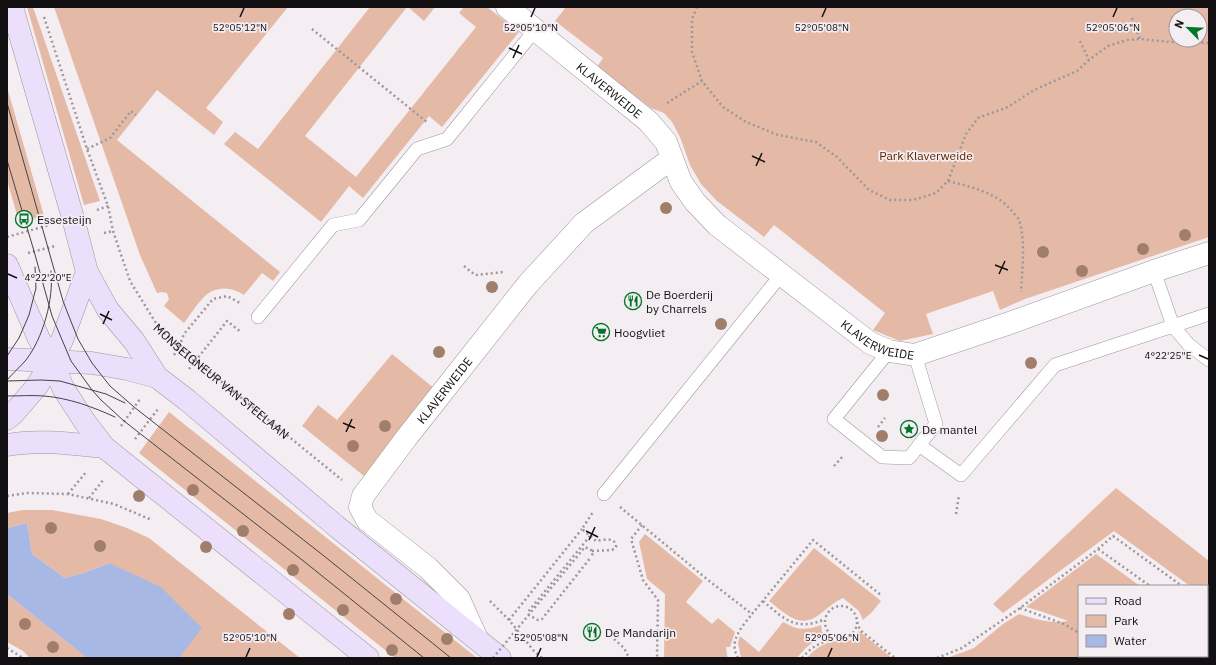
<svg xmlns="http://www.w3.org/2000/svg" width="1216" height="665" viewBox="0 0 1216 665" font-family="'IBM Plex Sans',sans-serif">
  <rect width="100%" height="100%" fill="#f4edf1"/>
  <g fill="#e4baa7" fill-rule="evenodd">
    <polygon points="27,7 33,7 100,201 84,205"/>
    <path d="M54 7H288L206 108 223 122 214 135 157 90 117 140 280 272 273 281 262 273 244 295C232 287 218 286 206 295 199 301 189 316 184 323L164 306 167 302 169 299 167 293 162 292 157 293 140 255Z"/>
    <polygon points="370,7 407,7 305,136 356,177 476,27 459,13 464,7 487,7 519,32 442,127 429,116 363,198 349,186 321,222 224,144 235,132 258,149"/>
    <polygon points="408,7 435,7 424,21"/>
    <path d="M566 7H1209V237L1025 299 1000 310 993 291 926 314 933 334 900 341 873 330 885 313 774 225 764 237 717 201 701 184 690 165 680 137 672 122 664 113 651 108 597 67 603 58 555 21ZM1176 16H1200V40H1176Z"/>
    <polygon points="7,87 44,216 19,222 7,180"/>
    <polygon points="392,354 435,389 364,476 302,426 318,405 337,420"/>
    <polygon points="169,412 477,658 395,658 139,453"/>
    <polygon points="1116,488 1209,561 1209,585 1190,586 1114,531 1003,613 993,604"/>
    <polygon points="23,510 52,510 101,519 127,528 149,538 300,658 179,658 109,563 84,573 65,578 32,554 27,523 7,528 7,513"/>
    <polygon points="645,534 703,581 686,602 712,624 718,618 735,632 730,647 726,647 727,655 728,658 664,658 665,594 647,579 639,542"/>
    <path d="M814 548 881 601 872 612 863 620 859 611 843 598C834 602 828 608 820 614 800 630 786 614 769 601Z"/>
    <path d="M1096 554 1140 586H1079V656H1089L1082 658H947L974 648 1003 624 1019 614C1035 619 1051 624 1068 621L1043 612 1026 607Z"/>
    <polygon points="7,595 7,594 87,658 30,658 23,651 7,642"/>
    <path d="M783 622C798 630 804 631 821 625L822 632 827 636C812 641 807 646 797 658H741L738 643 740 636 759 652Z"/>
    <path d="M859 631 892 658H807C814 649 825 642 837 641 842 641 849 642 853 639 855 638 857 634 859 631Z"/>
  </g>
  <polygon fill="#a8b8e4" points="27,523 32,554 65,578 84,573 109,563 161,587 202,628 179,658 87,658 7,594 7,528"/>
  <g fill="none" stroke-linecap="round" stroke-linejoin="round">
    <g stroke="#9e989c" stroke-width="14">
      <g id="lane">
        <polyline points="1154,271 1173,326 1189,345 1209,360"/>
        <polyline points="258,317 333,225 359,220 417,149 447,139 535,30"/>
        <polyline points="889,351 834,419 882,457 909,458 936,424 915,355"/>
        <polyline points="919,445 961,475 1055,365 1209,314"/>
        <polyline points="604,494 781,275"/>
      </g>
    </g>
    <g stroke="#9e989c" stroke-width="23">
      <g id="street">
        <path id="s2" d="M507 7 648 121 666 142 681 182 695 202 717 225 870 343 889 351 915 355 1007 324 1154 271 1209 253"/>
        <path id="s3" d="M477 639 459 599 428 568 367 520 360 507 363 496 407 437 528 284 584 223 671 159"/>
      </g>
    </g>
    <g stroke="#9e989c" stroke-width="23">
      <g id="secondary">
        <polyline points="7,265 39,339 52,361 63,388 85,422 104,447"/>
        <polyline points="87,272 108,310 134,341 157,377 187,400 336,526 500,658"/>
        <polyline points="7,359 92,363 127,369 157,377"/>
        <polyline points="7,419 13,414 37,386 52,361 62,340 87,272 73,218 12,7"/>
        <path d="M7 445C39 439 72 444 104 447L368 658"/>
      </g>
    </g>
    <g stroke="#9c979a" stroke-width="2.5" stroke-dasharray="2 3" stroke-linecap="butt">
      <path d="M697 7 692 19V52L702 81 723 107 746 122 778 135 816 142 837 157 869 190 890 200H913L936 193 948 181C971 187 996 192 1012 211 1014 214 1018 217 1019 220 1026 240 1022 271 1021 292"/>
      <path id="s1" d="M44 17 87 149 108 206 113 231 130 281 159 328 179 347 342 480"/>
      <polyline points="1132,18 1140,39"/>
      <polyline points="312,29 428,123"/>
      <polyline points="1080,41 1089,60"/>
      <polyline points="667,103 702,81"/>
      <polyline points="87,149 110,138 131,111 136,115"/>
      <polyline points="948,181 966,134 978,118 1008,107 1034,90 1077,71 1089,60 1108,46 1127,40 1140,39 1170,42 1209,43"/>
      <polyline points="97,210 108,206"/>
      <polyline points="104,233 113,231"/>
      <polyline points="7,237 49,225"/>
      <polyline points="28,253 55,246"/>
      <polyline points="464,266 475,275 504,272"/>
      <polyline points="174,355 179,347 184,334 213,299 227,296 242,304"/>
      <polyline points="189,369 227,321 241,332"/>
      <polyline points="121,426 140,399"/>
      <polyline points="878,427 885,418"/>
      <polyline points="135,439 158,409"/>
      <polyline points="834,466 844,455"/>
      <polyline points="68,494 87,471"/>
      <polyline points="7,496 27,493 68,494 114,504 152,520"/>
      <polyline points="89,498 104,479"/>
      <polyline points="620,507 708,580 752,614 813,540 882,596"/>
      <polyline points="956,514 959,495"/>
      <polyline points="642,525 631,539 643,580 658,600 657,658"/>
      <polyline points="590,536 528,612 529,615 538,620 542,619 591,557"/>
      <polyline points="1098,549 1150,586"/>
      <path d="M592 551 612 550 616 547V544C612 537 603 540 596 541L582 529 593 512"/>
      <polyline points="1207,590 1209,589"/>
      <polyline points="490,601 509,620 534,651 542,658"/>
      <path d="M763 601C784 619 796 632 825 619"/>
      <circle cx="841" cy="622" r="16"/>
      <polyline points="1020,608 1064,624 1079,633"/>
      <polyline points="509,620 582,529"/>
      <polyline points="857,622 860,630 895,658"/>
      <polyline points="614,639 624,648 629,658"/>
      <polyline points="1207,639 1209,638"/>
      <polyline points="7,648 23,658"/>
      <polyline points="1112,656 1113,658"/>
      <path d="M738 658C728 641 742 627 752 614"/>
      <path d="M802 658C813 645 820 643 837 638"/>
      <polyline points="937,658 962,648 1020,608 1098,549 1113,536 1182,586"/>
      <polyline points="1101,658 1107,656"/>
      <polyline points="1139,658 1147,656"/>
    </g>
    <use href="#lane" stroke="#fff" stroke-width="13"/>
    <use href="#street" stroke="#fff" stroke-width="22"/>
    <use href="#secondary" stroke="#ebdffb" stroke-width="22"/>
    <g stroke="#464346" stroke-width="1">
      <polyline points="7,103 63,301 70,319 78,339 92,363 110,386 134,407 324,556 451,658"/>
      <polyline points="7,160 34,251 52,316 71,361 92,390 101,400 124,421 306,563 424,658"/>
      <polyline points="7,356 19,338 29,315 36,288 35,267"/>
      <path d="M7 380C13 373 20 367 26 360 43 338 54 299 51 271"/>
      <polyline points="7,381 41,380 60,381 106,394 125,403"/>
      <path d="M7 396C19 396 32 395 44 396 69 398 93 407 115 417"/>
    </g>
    <polyline stroke="#9c979a" stroke-width="2.5" stroke-dasharray="2 3" stroke-linecap="butt" points="493,658 585,547 591,550 593,553 591,557"/>
  </g>
  <g fill="#a17e6c">
    <circle cx="666" cy="208" r="6"/>
    <circle cx="1185" cy="235" r="6"/>
    <circle cx="1143" cy="249" r="6"/>
    <circle cx="1043" cy="252" r="6"/>
    <circle cx="1082" cy="271" r="6"/>
    <circle cx="492" cy="287" r="6"/>
    <circle cx="721" cy="324" r="6"/>
    <circle cx="439" cy="352" r="6"/>
    <circle cx="1031" cy="363" r="6"/>
    <circle cx="883" cy="395" r="6"/>
    <circle cx="385" cy="426" r="6"/>
    <circle cx="882" cy="436" r="6"/>
    <circle cx="353" cy="446" r="6"/>
    <circle cx="193" cy="490" r="6"/>
    <circle cx="139" cy="496" r="6"/>
    <circle cx="51" cy="528" r="6"/>
    <circle cx="243" cy="531" r="6"/>
    <circle cx="100" cy="546" r="6"/>
    <circle cx="206" cy="547" r="6"/>
    <circle cx="293" cy="570" r="6"/>
    <circle cx="396" cy="599" r="6"/>
    <circle cx="343" cy="610" r="6"/>
    <circle cx="289" cy="614" r="6"/>
    <circle cx="25" cy="624" r="6"/>
    <circle cx="447" cy="639" r="6"/>
    <circle cx="53" cy="647" r="6"/>
    <circle cx="392" cy="650" r="6"/>
  </g>
  <path fill="none" stroke="#121012" stroke-width="1.5" d="M240 17 244 8M531 17 535 8M822 17 826 8M1113 17 1117 8M509 48 522 54M513 58 519 45M752 156 765 162M756 166 762 153M995 265 1008 270M8 274 17 278M999 274 1005 261M100 314 112 320M103 324 109 311M1199 355 1208 359M343 423 355 428M346 432 352 419M586 531 598 537M589 540 595 527M246 657 250 648M537 657 541 648M828 657 832 648"/>
  <defs>
    <g id="bus-ring" transform="scale(0.9)"><circle r="9.5" fill="#f4edf1" stroke="#017529" stroke-width="1.5"/><path d="M-5-6H5V4H4V6H2V4H-2V6H-4V4H-5ZM-3.5-4V0h7V-4ZM-3.5 1.2v1.5H-2V1.2ZM2 1.2v1.5H3.5V1.2Z" fill="#017529"/></g>
    <g id="restaurant-ring" transform="scale(0.9)"><circle r="9.5" fill="#f4edf1" stroke="#017529" stroke-width="1.5"/><path d="M-5-6h1v4h1v-4h1v4h1v-4h1v5L-1.5 .5V6h-2V.5L-5-1ZM5-6V6H3V1.5H1.5Q1.5-4 5-6Z" fill="#017529"/></g>
    <g id="supermarket-ring" transform="scale(0.9)"><circle r="9.5" fill="#f4edf1" stroke="#017529" stroke-width="1.5"/><path d="M-6-5.5h2.5l.6 2H6L4.5 2H-2.5L-4.4-4H-6ZM-1.5 3.2a1.3 1.3 0 1 0 .1 0ZM3 3.2a1.3 1.3 0 1 0 .1 0Z" fill="#017529"/></g>
    <g id="sight-ring" transform="scale(0.9)"><circle r="9.5" fill="#f4edf1" stroke="#017529" stroke-width="1.5"/><path d="M0-6L1.8-2.2L6-1.7L2.9 1.2L3.7 5.4L0 3.3L-3.7 5.4L-2.9 1.2L-6-1.7L-1.8-2.2Z" fill="#017529"/></g>
  </defs>
  <g fill-rule="evenodd">
    <use href="#bus-ring" x="24" y="219"/>
    <use href="#restaurant-ring" x="633" y="301"/>
    <use href="#supermarket-ring" x="601" y="332"/>
    <use href="#sight-ring" x="909" y="429"/>
    <use href="#restaurant-ring" x="592" y="632"/>
  </g>
  <g text-anchor="middle" dominant-baseline="central" stroke-width="3.5" stroke-linejoin="round" paint-order="stroke">
    <g font-size="12" fill="#121012" stroke="#f4edf1">
      <text stroke="none"><textPath href="#s2" startOffset="132">KLAVERWEIDE</textPath></text>
      <text stroke="none"><textPath href="#s2" startOffset="507">KLAVERWEIDE</textPath></text>
      <text stroke="none"><textPath href="#s1" startOffset="415">MONSEIGNEUR VAN STEELAAN</textPath></text>
      <text stroke="none"><textPath href="#s3" startOffset="325">KLAVERWEIDE</textPath></text>
    </g>
    <g font-size="12" fill="#5d2300" stroke="#f4edf1">
      <text x="926" y="155">Park Klaverweide</text>
    </g>
    <g font-size="12" fill="#121012" stroke="#f4edf1" text-anchor="start">
      <text x="37" y="219">Essesteijn</text>
      <text x="646" y="294">De Boerderij<tspan x="646" dy="14">by Charrels</tspan></text>
      <text x="614" y="332">Hoogvliet</text>
      <text x="922" y="429">De mantel</text>
      <text x="605" y="632">De Mandarijn</text>
    </g>
  </g>
  <g font-size="10" text-anchor="middle" fill="#121012" stroke="#f4edf1" stroke-width="3.5" stroke-linejoin="round" paint-order="stroke">
    <text x="240" y="31">52°05'12"N</text>
    <text x="531" y="31">52°05'10"N</text>
    <text x="1113" y="31">52°05'06"N</text>
    <text x="822" y="31">52°05'08"N</text>
    <text x="48" y="281">4°22'20"E</text>
    <text x="1168" y="359">4°22'25"E</text>
    <text x="250" y="641">52°05'10"N</text>
    <text x="541" y="641">52°05'08"N</text>
    <text x="832" y="641">52°05'06"N</text>
  </g>
  <rect width="1216" height="665" fill="none" stroke="#121012" stroke-width="16"/>
  <rect x="1078" y="585" width="130" height="72" fill="#f4edf1" stroke="#9a9598"/>
  <rect x="1086" y="598" width="20" height="6" fill="#ebdffb" stroke="#9a9598"/>
  <text x="1114" y="605" font-size="12" fill="#121012">Road</text>
  <rect x="1086" y="615" width="20" height="12" fill="#e4baa7" stroke="#9a9598"/>
  <text x="1114" y="625" font-size="12" fill="#121012">Park</text>
  <rect x="1086" y="635" width="20" height="12" fill="#a8b8e4" stroke="#9a9598"/>
  <text x="1114" y="645" font-size="12" fill="#121012">Water</text>
  <g transform="translate(1188 28) rotate(294)"><circle r="19" fill="#f4edf1" stroke="#9a9598"/>
  <path d="M0-3L7 15L0 10L-7 15Z" fill="#017529"/>
  <text y="-6" font-size="11" font-weight="bold" text-anchor="middle" fill="#121012">N</text>
  </g>
</svg>
